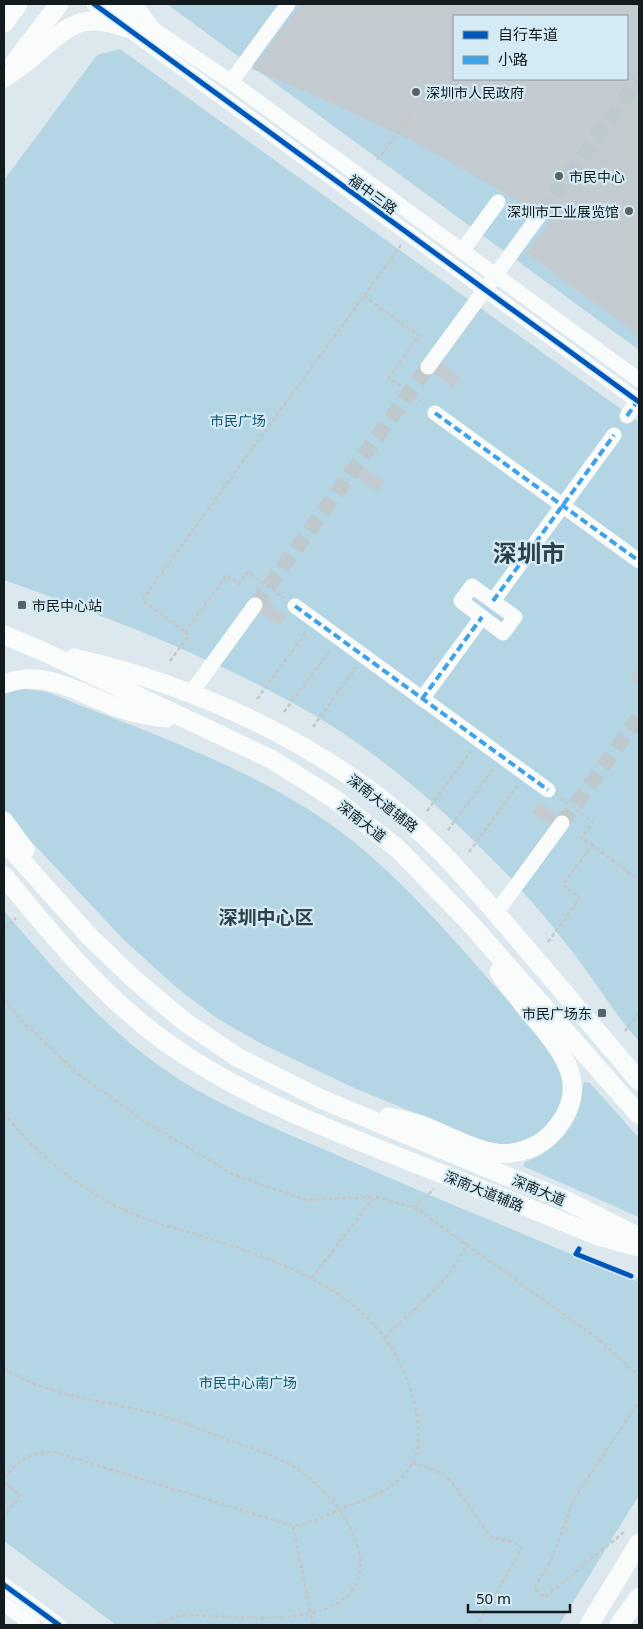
<svg xmlns="http://www.w3.org/2000/svg" width="643" height="1629" viewBox="0 0 643 1629" font-family="'Noto Sans','Noto Sans SC',sans-serif">
  <rect width="100%" height="100%" fill="#dce8ed"/>
  <g fill="#b3d5e4" fill-rule="evenodd">
    <path d="M167 4H639V350ZM454 16H627V79H454Z"/>
    <path d="M120 49 639 422V1041C619 1020 603 993 586 970 559 933 530 898 498 865 443 809 382 755 314 715 216 658 110 618 4 580V180L97 55Z"/>
    <path d="M25 689 47 692C136 728 229 759 311 811 386 859 443 928 502 994 518 1011 548 1039 557 1060 560 1068 564 1081 565 1090 566 1103 553 1117 545 1127 532 1144 508 1147 489 1143L354 1088 262 1044 218 1019 177 988 124 940 27 837 4 810V693Z"/>
    <path d="M4 911C55 970 108 1033 174 1076 225 1109 282 1131 337 1155 437 1199 538 1240 639 1282V1495L559 1625H116L4 1541Z"/>
    <path d="M584 1082 590 1083 639 1138V1217L523 1166 525 1162C550 1154 571 1133 579 1108 582 1100 581 1090 584 1082Z"/>
  </g>
  <g fill="#c3cbd1" fill-rule="evenodd">
    <path d="M301 4H639V336L527 253 551 220 415 142 318 97 252 69ZM454 16H627V79H454Z"/>
    <polygon points="439,361 460,377 453,387 431,371"/>
    <polygon points="362,466 384,482 377,492 355,476"/>
    <polygon points="265,600 287,616 279,626 257,610"/>
    <polygon points="638,669 639,670 639,685 630,679"/>
    <polygon points="540,802 561,818 554,828 532,812"/>
  </g>
  <g fill="none" stroke-linecap="round" stroke-linejoin="round">
    <g stroke="#bec9ce" stroke-width="15" stroke-dasharray="15 8" stroke-linecap="butt">
      <polyline points="541,213 639,79"/>
      <polyline points="255,605 428,367"/>
      <polyline points="562,823 639,717"/>
    </g>
    <g stroke="#c4c7c9" stroke-width="2.5" stroke-dasharray="4 2.5" stroke-linecap="butt">
      <polyline points="377,160 411,115"/>
      <polyline points="364,296 419,336 389,378 424,404"/>
      <polyline points="185,632 227,575 239,584 248,572 284,598"/>
      <polyline points="170,661 189,635 142,600 401,245"/>
      <polyline points="257,699 306,632"/>
      <polyline points="284,712 331,649"/>
      <polyline points="313,727 356,667"/>
      <polyline points="560,798 593,822 581,838 592,845"/>
      <polyline points="427,811 471,751"/>
      <polyline points="448,830 494,768"/>
      <polyline points="469,852 518,785"/>
      <polyline points="4,928 16,918"/>
      <polyline points="548,942 580,898 563,885 592,845 636,878 639,874"/>
      <polyline points="4,1000 24,1023 78,1074 144,1121 234,1175 306,1200 374,1197"/>
      <polyline points="625,1031 639,1012"/>
      <path d="M4 1113C31 1148 65 1177 103 1199 131 1216 164 1225 195 1234 274 1259 371 1289 404 1373 414 1397 420 1418 418 1443 414 1483 375 1496 343 1508 326 1515 312 1523 293 1526L55 1452C28 1453 21 1458 4 1478"/>
      <polyline points="414,1207 597,1338 639,1376"/>
      <polyline points="631,1276 639,1280"/>
      <polyline points="312,1278 374,1197 414,1207 434,1189"/>
      <path d="M385 1337C413 1309 452 1281 467 1243"/>
      <path d="M4 1368C44 1395 98 1400 144 1411 171 1417 197 1428 223 1438 243 1445 264 1452 283 1461 318 1478 355 1519 360 1559 363 1582 350 1599 328 1608 292 1622 250 1617 212 1616 201 1616 188 1614 178 1616 170 1618 161 1622 153 1625"/>
      <polyline points="412,1463 436,1470 451,1481 491,1537 513,1542 522,1548 477,1625"/>
      <polyline points="4,1483 20,1495 4,1517"/>
      <polyline points="293,1526 313,1625"/>
      <polyline points="624,1532 545,1597 534,1589 551,1560 575,1497 639,1402"/>
    </g>
    <g stroke="#fafcfc" stroke-width="15">
      <polyline points="94,4 639,402"/>
      <polyline points="116,4 231,82 639,380"/>
      <polyline points="231,82 288,4"/>
      <polyline points="462,251 498,202"/>
      <polyline points="428,367 541,213"/>
      <polyline points="435,413 639,561"/>
      <polyline points="627,416 639,399"/>
      <polygon points="472,586 515,617 503,633 461,601"/>
      <polyline points="493,601 614,435"/>
      <polyline points="295,606 548,790"/>
      <polyline points="191,693 255,605"/>
      <polyline points="422,699 482,617"/>
      <polyline points="496,913 562,823"/>
      <polyline points="4,1585 59,1625"/>
      <polyline points="4,1604 33,1625"/>
    </g>
    <g stroke="#fafcfc" stroke-width="19">
      <polyline points="132,4 151,29"/>
      <polyline points="4,23 18,4"/>
      <polyline points="15,62 59,4"/>
      <path d="M4 78C14 71 25 64 35 55 69 26 80 11 127 28"/>
      <polyline points="4,635 40,650 271,759 333,798 398,849 469,922 639,1115"/>
      <path d="M74 658C205 688 337 750 434 845 466 877 495 912 524 946 563 991 601 1036 639 1081"/>
      <path d="M4 684C47 667 84 697 125 710 138 715 153 716 166 718"/>
      <polyline points="4,821 25,850"/>
      <polyline points="4,841 89,936 136,981 185,1022 237,1057 321,1099 567,1201 639,1237"/>
      <path d="M4 876C52 935 104 998 167 1043 236 1092 315 1124 394 1155 462 1182 530 1208 598 1236L639 1247"/>
      <path d="M388 1117C399 1120 410 1121 421 1125 445 1134 470 1149 495 1153 516 1156 540 1147 553 1132 594 1086 562 1051 531 1014 519 1000 509 986 499 972"/>
      <polyline points="589,1625 639,1543"/>
      <polyline points="619,1625 639,1597"/>
    </g>
    <g stroke="#3da2ea" stroke-width="4" stroke-dasharray="8 4" stroke-linecap="butt">
      <polyline points="435,413 639,561"/>
      <polyline points="627,416 639,399"/>
      <polyline points="493,601 614,435"/>
      <polyline points="295,606 548,790"/>
      <polyline points="422,699 482,617"/>
    </g>
    <g stroke="#d4ebf5" stroke-width="8">
      <g id="cycleway">
        <polyline points="94,4 639,402"/>
        <polyline points="579,1249 576,1254 631,1276"/>
        <polyline points="4,1585 59,1625"/>
      </g>
    </g>
    <use href="#cycleway" stroke="#0057b8" stroke-width="5"/>
  </g>
  <g fill="#596366" stroke="#d4ebf5" stroke-width="2">
    <circle cx="416" cy="92" r="5"/>
    <circle cx="559" cy="176" r="5"/>
    <circle cx="629" cy="211" r="5"/>
    <rect x="17" y="600" width="10" height="10" rx="2.5"/>
    <rect x="597" y="1008" width="10" height="10" rx="2.5"/>
  </g>
  <g text-anchor="middle" dominant-baseline="central" stroke-width="4.5" stroke-linejoin="round" paint-order="stroke">
    <g font-size="14" fill="#131b1e" stroke="#d4ebf5" text-anchor="start">
      <text x="426" y="92">深圳市人民政府</text>
      <text x="569" y="176">市民中心</text>
      <text x="619" y="211" text-anchor="end">深圳市工业展览馆</text>
      <text x="32" y="605">市民中心站</text>
      <text x="592" y="1013" text-anchor="end">市民广场东</text>
    </g>
    <g font-size="14" fill="#131b1e" stroke="#d4ebf5">
      <text transform="translate(373 194) rotate(36)">福中三路</text>
      <text transform="translate(383 803) rotate(38)">深南大道辅路</text>
      <text transform="translate(362 821) rotate(38)">深南大道</text>
      <text transform="translate(539 1190) rotate(23)">深南大道</text>
      <text transform="translate(484 1191) rotate(22)">深南大道辅路</text>
    </g>
    <g font-size="14" fill="#0f566f" stroke="#d4ebf5">
      <text x="238" y="420">市民广场</text>
      <text x="248" y="1382">市民中心南广场</text>
    </g>
    <g font-size="19" font-weight="bold" fill="#2e4149" stroke="#d4ebf5">
      <text x="266" y="917">深圳中心区</text>
    </g>
    <g font-size="24" font-weight="bold" fill="#2e4149" stroke="#d4ebf5">
      <text x="529" y="552">深圳市</text>
    </g>
  </g>
  <rect width="643" height="1629" fill="none" stroke="#131b1e" stroke-width="10"/>
  <rect x="453" y="15" width="175" height="65" fill="#d4ebf5" stroke="#87989f"/>
  <rect x="463" y="31" width="25" height="8" fill="#0057b8" stroke="#87989f"/>
  <text x="498" y="40" font-size="15" fill="#131b1e">自行车道</text>
  <rect x="463" y="56" width="25" height="8" fill="#3da2ea" stroke="#87989f"/>
  <text x="498" y="65" font-size="15" fill="#131b1e">小路</text>
  <path d="M468 1604v8h102v-8" fill="none" stroke="#131b1e" stroke-width="2.5"/>
  <text x="476" y="1604" font-size="15" fill="#131b1e" stroke="#d4ebf5" stroke-width="4" paint-order="stroke">50 m</text>
</svg>
